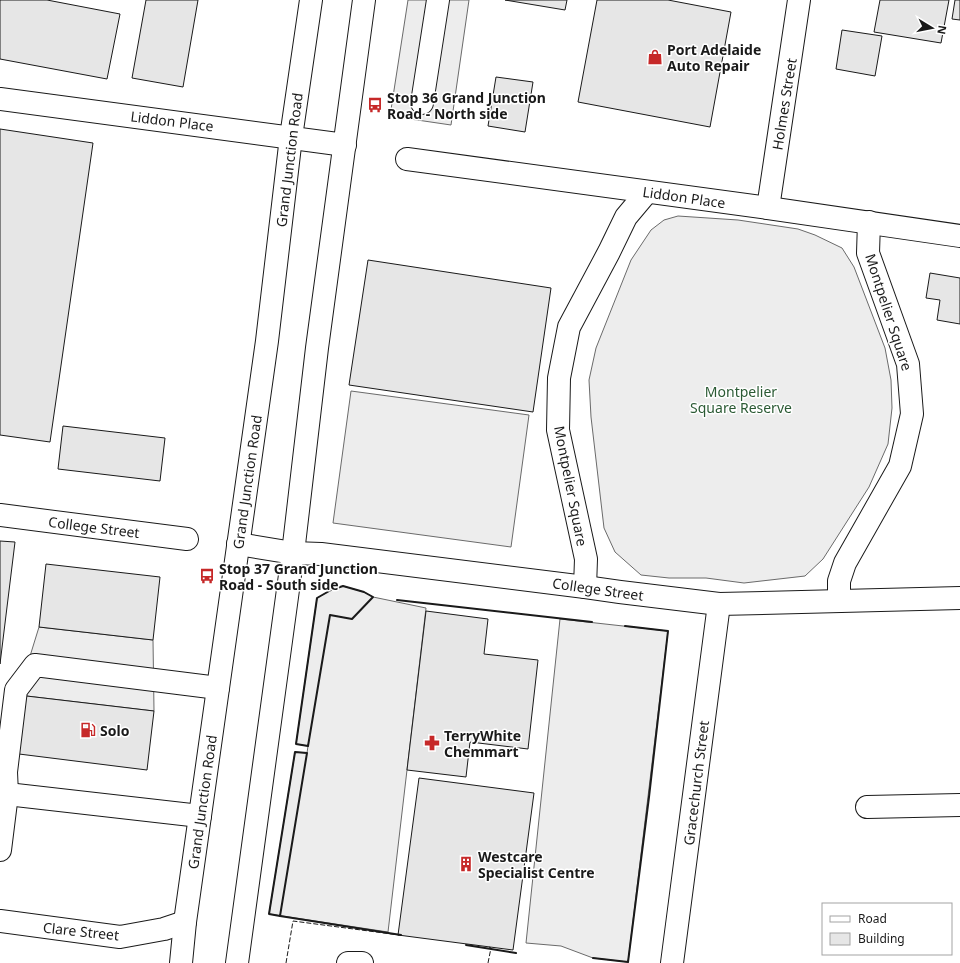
<svg xmlns="http://www.w3.org/2000/svg" width="960" height="963" viewBox="0 0 960 963" font-family="'Noto Sans',sans-serif">
  <rect width="100%" height="100%" fill="#fff"/>
  <g fill="#ededed" stroke="#6a6a6a">
    <polygon points="408,0 469,0 451,125 390,116"/>
    <polygon points="678,216 738,220 798,229 815,235 842,248 854,267 885,348 891,380 892,408 888,444 869,487 823,559 805,576 744,583 706,578 669,578 641,575 615,552 604,528 591,417 589,380 596,348 631,260 651,230 664,220"/>
    <polygon points="351,391 529,415 511,547 333,523"/>
    <polygon points="343,586 364,592 373,597 426,608 388,932 269,914 295,752 307,753 308,746 296,744 317,598 331,590"/>
    <polygon points="560,619 668,631 628,962 593,958 561,946 526,943"/>
    <polygon points="39,627 153,640 154,711 18,695"/>
  </g>
  <g fill="#e6e6e6" stroke="#1a1a1a">
    <polygon points="0,0 47,0 120,14 107,79 0,59"/>
    <polygon points="146,0 198,0 183,87 132,78"/>
    <polygon points="505,0 567,0 565,10"/>
    <polygon points="597,0 668,0 731,12 710,127 578,102"/>
    <polygon points="880,0 949,0 941,43 874,32"/>
    <polygon points="955,0 960,0 960,20 952,19"/>
    <polygon points="842,30 882,36 875,76 836,69"/>
    <polygon points="496,77 533,82 525,132 488,126"/>
    <polygon points="0,129 93,143 50,442 0,435"/>
    <polygon points="368,260 551,288 533,412 349,385"/>
    <polygon points="930,273 960,278 960,324 937,320 940,300 926,298"/>
    <polygon points="63,426 165,438 160,481 58,469"/>
    <polygon points="0,541 15,542 0,664"/>
    <polygon points="46,564 160,577 153,640 39,627"/>
    <polygon points="426,611 488,619 484,654 538,660 528,749 470,742 466,777 407,770"/>
    <polygon points="18,695 154,711 147,770 11,753"/>
    <polygon points="419,778 534,793 513,950 398,935"/>
  </g>
  <g fill="none" stroke-linecap="round" stroke-linejoin="round">
    <g stroke="#1a1a1a" stroke-width="24">
      <g id="minor">
        <polyline points="0,99 345,145"/>
        <polyline points="422,103 438,0"/>
        <polyline points="407,159 768,208 960,236"/>
        <polyline points="768,208 799,0"/>
        <polyline points="0,515 187,539"/>
        <polyline points="238,544 293,553 321,554 585,587 620,592 719,604 960,598"/>
        <polyline points="585,587 586,559 558,430 559,378 569,327 609,252 626,217 647,192"/>
        <polyline points="839,601 839,581 845,563 900,466 912,414 908,364 868,253 869,222"/>
        <polyline points="7,794 200,816"/>
        <polyline points="867,807 960,805"/>
        <polyline points="0,850 7,794 6,772 16,690 35,665 218,688"/>
        <polyline points="0,921 120,937 164,929 185,922"/>
        <polyline points="348,963 362,963"/>
        <polyline points="672,963 719,604"/>
      </g>
    </g>
    <g stroke="#1a1a1a" stroke-width="24">
      <g id="highway">
        <polyline points="181,963 185,922 267,341 291,137 311,0"/>
        <polyline points="237,963 293,553 317,348 364,0"/>
      </g>
    </g>
    <use href="#minor" stroke="#fff" stroke-width="22"/>
    <use href="#highway" stroke="#fff" stroke-width="22"/>
    <g stroke="#1a1a1a" stroke-width="1" stroke-dasharray="5 2" stroke-linecap="butt">
      <polyline points="286,963 293,921 399,935"/>
      <polyline points="488,963 491,948 489,947"/>
    </g>
    <g stroke="#1a1a1a" stroke-width="2">
      <polygon points="343,586 364,592 373,597 352,619 330,615 308,746 296,744 317,598 331,590"/>
      <polyline points="397,600 592,622"/>
      <polygon points="295,752 307,753 280,916 269,914"/>
      <polyline points="280,916 401,935"/>
      <polyline points="466,945 516,953"/>
      <polyline points="593,958 628,962 649,797 668,631 625,626"/>
    </g>
  </g>
  <defs>
    <g id="shop-bare" transform="scale(1.2)"><path d="M-5-2.5h2.3a2.7 3.5 0 0 1 5.4 0H5L5.5 6h-11ZM-1.5-2.5h3a1.5 2.3 0 0 0-3 0Z" fill="#c62828" stroke="#fff" stroke-width="2.5" paint-order="stroke"/></g>
    <g id="bus-bare" transform="scale(1.2)"><path d="M-5-6H5V4H4V6H2V4H-2V6H-4V4H-5ZM-3.5-4V0h7V-4ZM-3.5 1.2v1.5H-2V1.2ZM2 1.2v1.5H3.5V1.2Z" fill="#c62828" stroke="#fff" stroke-width="2.5" paint-order="stroke"/></g>
    <g id="fuel-bare" transform="scale(1.2)"><path d="M-5.5-6h7V0h2V4h1.3V-2.5L3-4.5l.8-.8L6-3V5H2.5V1h-1V6h-7ZM-4.2-4.7v3.2H.2V-4.7Z" fill="#c62828" stroke="#fff" stroke-width="2.5" paint-order="stroke"/></g>
    <g id="pharmacy-bare" transform="scale(1.2)"><path d="M-2-6h4v4h4v4h-4v4h-4v-4h-4v-4h4Z" fill="#c62828" stroke="#fff" stroke-width="2.5" paint-order="stroke"/></g>
    <g id="building-bare" transform="scale(1.2)"><path d="M-4-6H4V6H1V3H-1V6H-4ZM-2.5-4.3h1.7v1.8h-1.7ZM.8-4.3h1.7v1.8H.8ZM-2.5-1h1.7V.8h-1.7ZM.8-1h1.7V.8H.8Z" fill="#c62828" stroke="#fff" stroke-width="2.5" paint-order="stroke"/></g>
  </defs>
  <g fill-rule="evenodd">
    <use href="#shop-bare" x="655" y="57"/>
    <use href="#bus-bare" x="375" y="105"/>
    <use href="#bus-bare" x="207" y="576"/>
    <use href="#fuel-bare" x="88" y="730"/>
    <use href="#pharmacy-bare" x="432" y="743"/>
    <use href="#building-bare" x="466" y="864"/>
  </g>
  <g text-anchor="middle" dominant-baseline="central" stroke-width="3" stroke-linejoin="round" paint-order="stroke">
    <g font-size="14" font-weight="bold" fill="#1a1a1a" stroke="#fff" text-anchor="start">
      <text x="667" y="49">Port Adelaide<tspan x="667" dy="16">Auto Repair</tspan></text>
      <text x="387" y="97">Stop 36 Grand Junction<tspan x="387" dy="16">Road - North side</tspan></text>
      <text x="219" y="568">Stop 37 Grand Junction<tspan x="219" dy="16">Road - South side</tspan></text>
      <text x="100" y="730">Solo</text>
      <text x="444" y="735">TerryWhite<tspan x="444" dy="16">Chemmart</tspan></text>
      <text x="478" y="856">Westcare<tspan x="478" dy="16">Specialist Centre</tspan></text>
    </g>
    <g font-size="14" fill="#1a1a1a" stroke="#fff">
      <text transform="translate(784 104) rotate(-81)">Holmes Street</text>
      <text transform="translate(172 121) rotate(7)">Liddon Place</text>
      <text transform="translate(289 160) rotate(-83)">Grand Junction Road</text>
      <text transform="translate(684 197) rotate(8)">Liddon Place</text>
      <text transform="translate(889 312) rotate(72)">Montpelier Square</text>
      <text transform="translate(247 482) rotate(-82)">Grand Junction Road</text>
      <text transform="translate(571 486) rotate(79)">Montpelier Square</text>
      <text transform="translate(94 527) rotate(7)">College Street</text>
      <text transform="translate(598 589) rotate(8)">College Street</text>
      <text transform="translate(696 783) rotate(-83)">Gracechurch Street</text>
      <text transform="translate(202 802) rotate(-82)">Grand Junction Road</text>
      <text transform="translate(81 931) rotate(6)">Clare Street</text>
    </g>
    <g font-size="14" fill="#2b5a34" stroke="#fff">
      <text x="741" y="391">Montpelier<tspan x="741" dy="16">Square Reserve</tspan></text>
    </g>
  </g>
  <rect x="822" y="903" width="130" height="52" fill="#ffffff" stroke="#a3a3a3"/>
  <rect x="830" y="916" width="20" height="6" fill="#ffffff" stroke="#a3a3a3"/>
  <text x="858" y="923" font-size="12" fill="#1a1a1a">Road</text>
  <rect x="830" y="933" width="20" height="12" fill="#e6e6e6" stroke="#a3a3a3"/>
  <text x="858" y="943" font-size="12" fill="#1a1a1a">Building</text>
  <g transform="translate(932 28) rotate(100)" stroke="#ffffff" stroke-width="3" paint-order="stroke">
  <path d="M0-3L7 15L0 10L-7 15Z" fill="#1a1a1a"/>
  <text y="-6" font-size="11" font-weight="bold" text-anchor="middle" fill="#1a1a1a">N</text>
  </g>
</svg>
